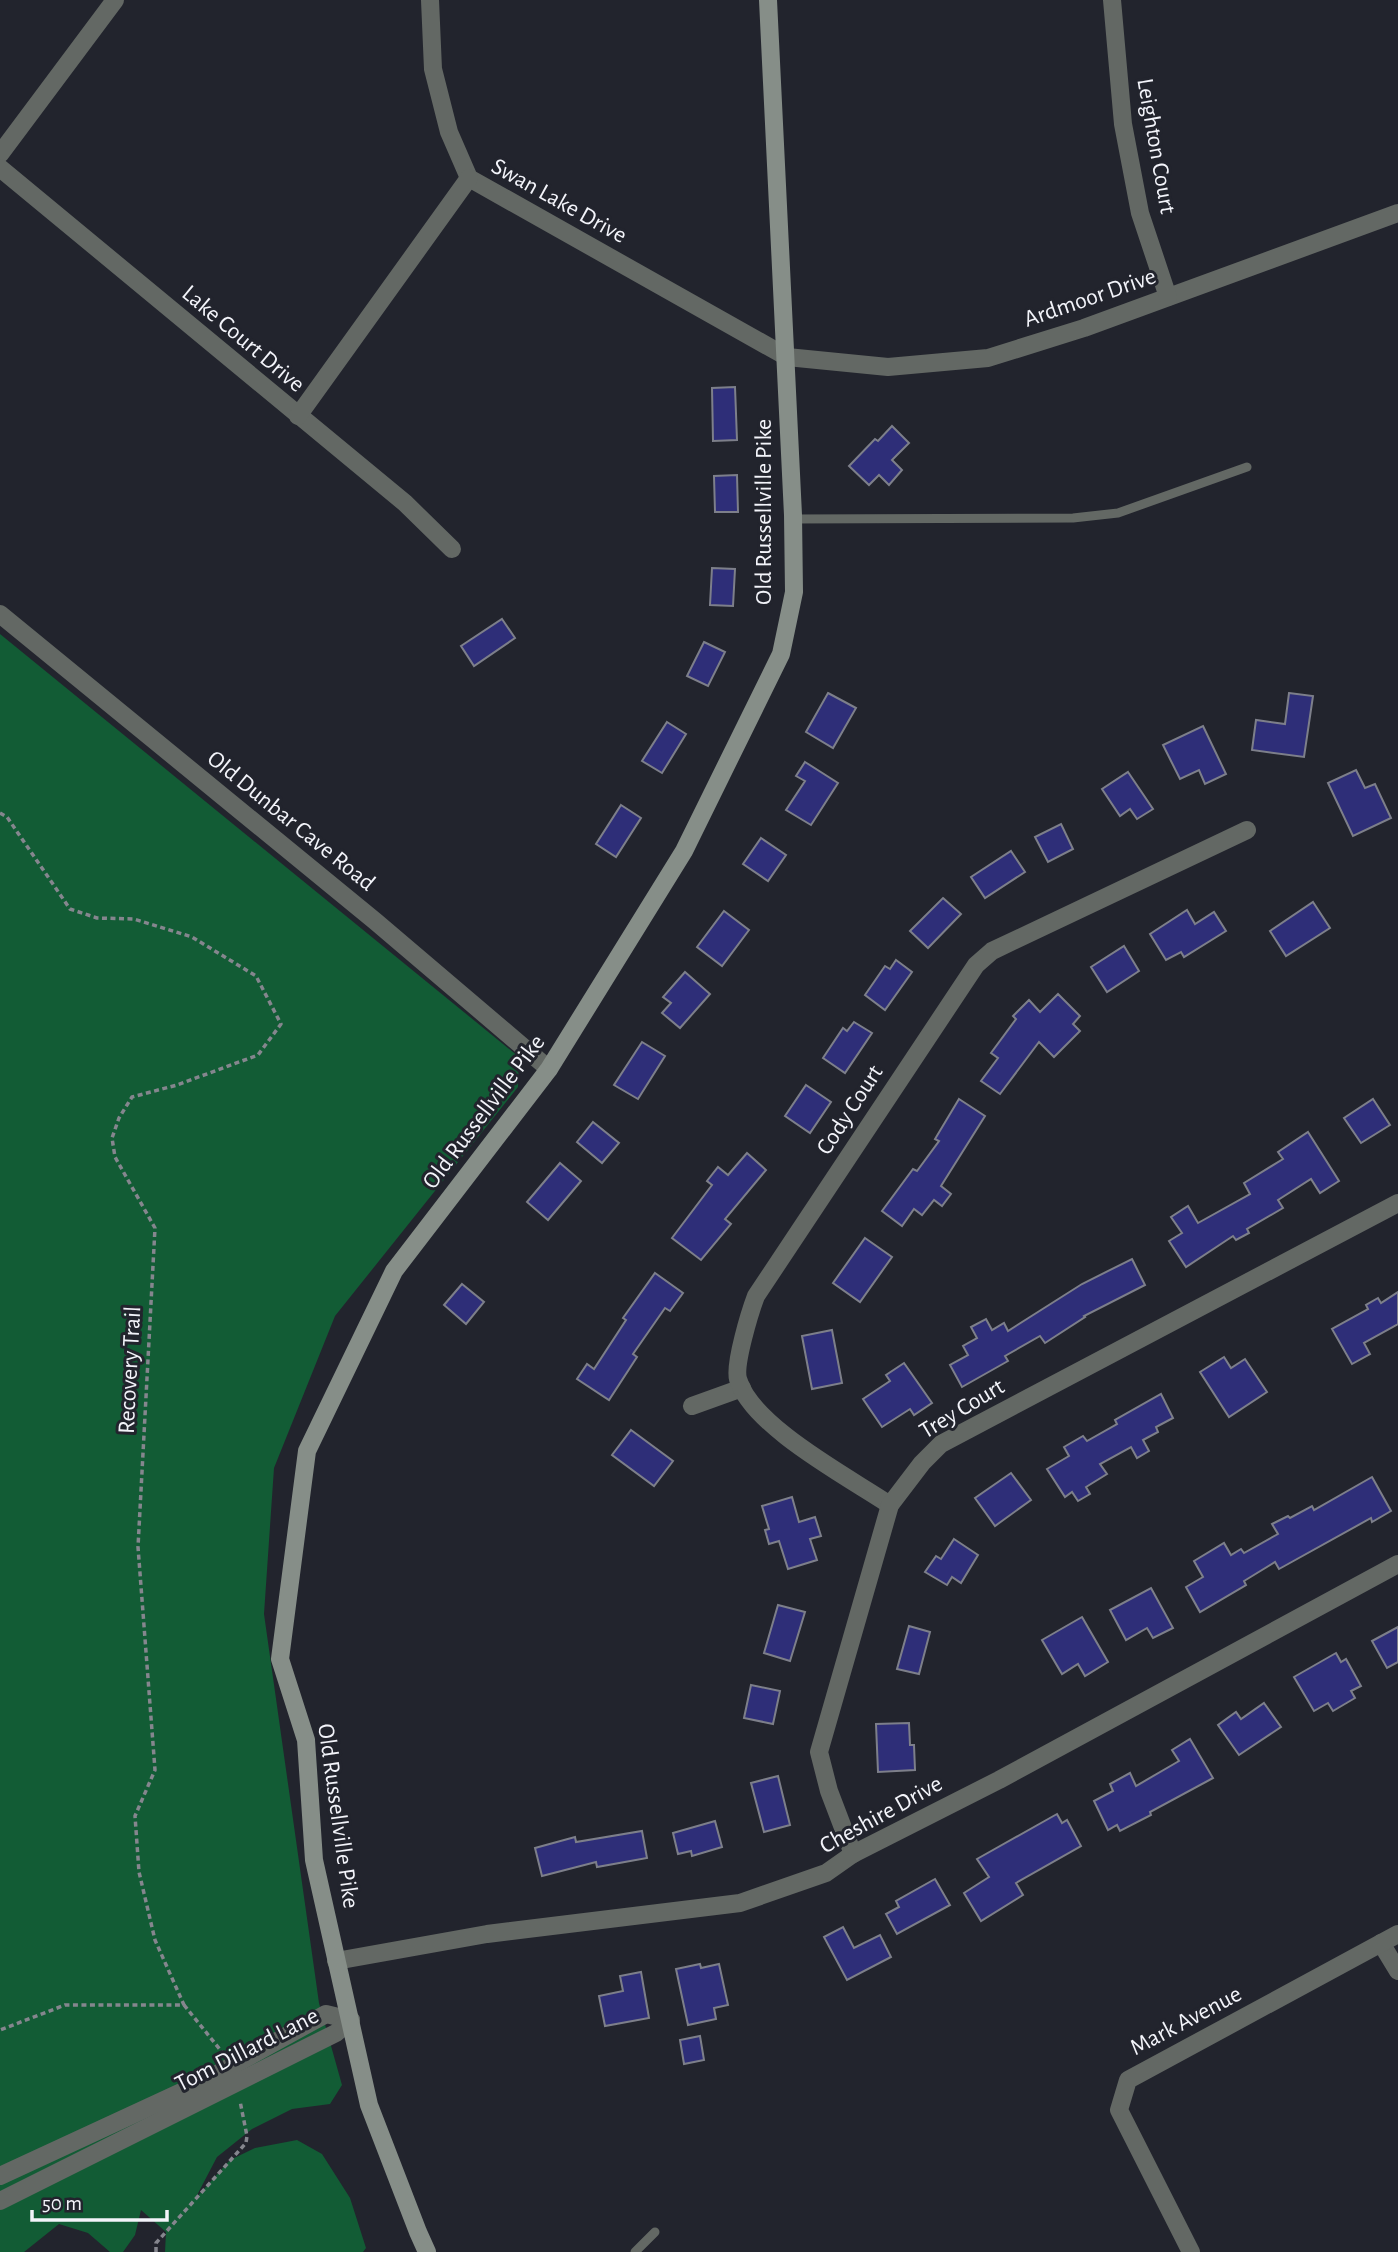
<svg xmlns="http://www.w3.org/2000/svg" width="1398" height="2252" viewBox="0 0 1398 2252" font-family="'Alegreya Sans',sans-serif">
  <rect width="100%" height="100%" fill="#22242d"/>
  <polygon fill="#125c35" points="0,634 519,1057 518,1087 335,1316 274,1468 264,1614 319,2003 342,2085 330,2104 292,2109 252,2129 217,2157 195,2199 230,2160 255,2148 297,2140 322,2154 350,2198 366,2248 363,2252 165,2252 166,2232 141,2210 135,2235 123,2252 110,2252 88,2233 59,2224 24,2252 0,2252"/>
  <g fill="#2e2e78" stroke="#7d7f8a" stroke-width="2">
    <polygon points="735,387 737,440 713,441 712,388"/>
    <polygon points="892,426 909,443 892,460 902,470 889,485 879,475 869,485 849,466 875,439 878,441"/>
    <polygon points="737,475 738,512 715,512 714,476"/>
    <polygon points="712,568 735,569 733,606 710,605"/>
    <polygon points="502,619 515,638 474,666 461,646"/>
    <polygon points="704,642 725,652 708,686 687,676"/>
    <polygon points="828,693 856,708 833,748 806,732"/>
    <polygon points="1289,693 1313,696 1304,757 1252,750 1256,720 1285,724"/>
    <polygon points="667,722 686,734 662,773 642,761"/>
    <polygon points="1203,726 1226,774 1205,784 1199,770 1180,779 1163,745"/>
    <polygon points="805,762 838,783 811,825 786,810 805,781 796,776"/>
    <polygon points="1356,770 1365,788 1375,784 1391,818 1353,836 1328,783"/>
    <polygon points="1128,772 1153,809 1137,819 1130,809 1120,816 1102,789"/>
    <polygon points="621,805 641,818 616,857 596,844"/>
    <polygon points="1061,824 1073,849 1048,862 1035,837"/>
    <polygon points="761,838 786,855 768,881 743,864"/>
    <polygon points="1011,851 1025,872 985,898 971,877"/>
    <polygon points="943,898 961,914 928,948 910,931"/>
    <polygon points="1313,902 1330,928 1286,956 1270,931"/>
    <polygon points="1187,910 1195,924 1214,912 1226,931 1184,957 1181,952 1166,960 1150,934"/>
    <polygon points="724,911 749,930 722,966 697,947"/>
    <polygon points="1124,946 1139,971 1107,992 1091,967"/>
    <polygon points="896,960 912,972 885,1010 865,995 885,966 890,969"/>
    <polygon points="685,972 710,994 680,1028 662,1013 671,1003 663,997"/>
    <polygon points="1058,994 1080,1016 1073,1024 1080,1031 1054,1057 1039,1042 1000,1094 981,1081 998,1058 991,1053 1016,1019 1013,1016 1029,1000 1040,1012"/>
    <polygon points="854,1022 872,1033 845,1073 823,1058 843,1028 847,1031"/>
    <polygon points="642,1042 665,1056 638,1099 614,1085"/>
    <polygon points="806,1085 831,1102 810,1133 785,1116"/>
    <polygon points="959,1099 985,1116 941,1186 951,1194 942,1206 934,1200 922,1215 914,1209 902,1226 882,1211 913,1169 917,1171 939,1141 935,1139"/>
    <polygon points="1373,1099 1390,1125 1361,1143 1344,1118"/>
    <polygon points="593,1122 619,1143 602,1163 577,1142"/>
    <polygon points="1308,1132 1339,1181 1320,1193 1311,1179 1278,1200 1283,1208 1247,1229 1249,1233 1236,1240 1233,1236 1186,1267 1169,1241 1182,1233 1171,1217 1188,1206 1198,1223 1250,1194 1244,1183 1283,1159 1278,1152"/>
    <polygon points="747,1153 766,1170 725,1219 731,1224 701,1260 672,1238 712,1185 707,1181 718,1167 728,1175"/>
    <polygon points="560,1163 581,1181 548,1220 527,1202"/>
    <polygon points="865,1238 892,1257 860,1302 833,1283"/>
    <polygon points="1132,1259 1145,1285 1084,1316 1085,1317 1045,1343 1040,1336 1005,1356 1008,1361 962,1387 950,1365 968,1355 963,1346 977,1338 971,1327 986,1319 992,1330 1004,1323 1008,1331 1082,1284"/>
    <polygon points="655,1273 683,1293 670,1311 665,1308 633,1354 637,1357 609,1400 577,1379 587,1364 594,1369 626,1320 623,1318"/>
    <polygon points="462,1284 484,1302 466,1324 444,1305"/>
    <polygon points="1398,1292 1398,1324 1364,1343 1370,1354 1352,1364 1332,1329 1368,1309 1366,1305 1378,1298 1381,1303"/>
    <polygon points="832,1330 842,1383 812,1389 802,1336"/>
    <polygon points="1224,1357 1231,1368 1245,1359 1267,1392 1229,1417 1200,1372"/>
    <polygon points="904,1363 932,1403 914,1415 910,1409 882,1427 863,1399 890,1381 886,1375"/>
    <polygon points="1161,1394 1173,1418 1156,1427 1158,1432 1143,1440 1149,1451 1137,1458 1131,1447 1100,1464 1107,1474 1086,1487 1090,1494 1078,1501 1072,1492 1065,1497 1047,1469 1069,1456 1064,1447 1083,1436 1087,1441 1117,1424 1115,1420"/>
    <polygon points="631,1430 673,1461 654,1486 612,1455"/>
    <polygon points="1011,1473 1031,1500 995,1526 975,1498"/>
    <polygon points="1372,1477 1391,1511 1372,1522 1371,1518 1279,1569 1275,1562 1244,1581 1246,1585 1200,1612 1186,1587 1203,1577 1194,1561 1224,1543 1231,1555 1241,1549 1244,1553 1278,1534 1272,1524 1288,1516 1290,1518 1312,1506 1314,1510"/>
    <polygon points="792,1497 799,1522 815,1517 821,1536 810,1539 817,1560 788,1569 779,1541 769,1544 765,1530 769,1529 762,1506"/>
    <polygon points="954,1539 978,1555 961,1583 952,1577 947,1585 925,1572 936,1556 941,1559"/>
    <polygon points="1151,1588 1173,1628 1153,1638 1147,1628 1126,1640 1110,1610"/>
    <polygon points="778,1605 805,1612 790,1661 764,1653"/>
    <polygon points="1082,1617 1108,1662 1085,1676 1078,1664 1062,1674 1042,1640"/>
    <polygon points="909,1626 930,1632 919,1674 897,1669"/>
    <polygon points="1398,1627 1398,1662 1387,1668 1372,1641"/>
    <polygon points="1336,1653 1341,1662 1346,1659 1361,1686 1351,1691 1355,1698 1333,1711 1328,1703 1314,1711 1294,1677"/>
    <polygon points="751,1685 780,1691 773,1724 744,1718"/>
    <polygon points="1264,1703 1281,1727 1239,1755 1218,1725 1236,1712 1241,1719"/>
    <polygon points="909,1723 910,1745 914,1745 915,1770 878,1772 876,1724"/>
    <polygon points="1190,1739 1213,1778 1150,1812 1151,1815 1120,1831 1117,1825 1108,1830 1094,1801 1113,1791 1110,1784 1130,1773 1136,1786 1179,1761 1172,1750"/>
    <polygon points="778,1776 790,1825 764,1832 751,1783"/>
    <polygon points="1057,1814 1062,1823 1067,1820 1081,1846 1016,1883 1023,1895 981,1921 964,1893 989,1877 977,1859"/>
    <polygon points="715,1821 722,1847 692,1856 691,1851 678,1854 673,1833"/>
    <polygon points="642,1831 647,1858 597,1867 596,1862 542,1876 535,1848 575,1837 576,1842"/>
    <polygon points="935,1879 950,1905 897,1934 886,1914 899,1907 896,1901"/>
    <polygon points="843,1927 854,1948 880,1935 891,1957 847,1980 824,1937"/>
    <polygon points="700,1964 701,1968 719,1964 728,2005 714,2008 716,2019 688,2025 676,1969"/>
    <polygon points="641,1972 649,2018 605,2026 599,1996 623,1991 620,1976"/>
    <polygon points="700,2036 704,2060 684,2064 680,2040"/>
  </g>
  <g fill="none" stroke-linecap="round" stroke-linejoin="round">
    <g stroke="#85868e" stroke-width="3.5" stroke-dasharray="5 3.5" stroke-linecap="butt">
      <polyline points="0,813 7,817 70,909 97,918 134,919 192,937 256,976 281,1024 258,1055 177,1085 132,1097 119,1118 112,1138 115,1157 155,1228 138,1547 155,1770 135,1816 139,1872 155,1940 184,2005 65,2005 0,2030"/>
      <polyline points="184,2005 222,2052"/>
      <polyline points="156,2252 156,2243 246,2143 247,2136 240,2101"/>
    </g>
    <g stroke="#636864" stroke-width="9">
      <polyline points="793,519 1073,518 1118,513 1247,467"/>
      <polyline points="635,2252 655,2232"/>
    </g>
    <g stroke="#636864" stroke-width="18">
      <polyline points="430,0 433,69 449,132 469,178 787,357 888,367 988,358 1084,328 1398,213"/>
      <polyline points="1112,0 1123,124 1140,213 1168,297"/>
      <polyline points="0,154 115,0"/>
      <polyline points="0,168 405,503 452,549"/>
      <polyline points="298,416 469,178"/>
      <polyline points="0,614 375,921 549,1069"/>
      <polyline points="692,1406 742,1388"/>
      <path d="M890 1505C850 1478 751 1426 738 1379 734 1364 750 1312 756 1296L976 965 992 951 1247 830"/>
      <polyline points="853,1854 829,1791 819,1752 890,1505 922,1463 941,1444 1398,1203"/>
      <polyline points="1381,1943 1398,1971"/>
      <polyline points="336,1961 487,1934 740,1903 826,1873 853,1854 999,1780 1398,1564"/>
      <polyline points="0,2176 201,2083 326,2014 351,2020"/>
      <polyline points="0,2201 336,2033 351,2020"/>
      <polyline points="1191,2252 1119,2110 1128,2080 1398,1934"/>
    </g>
    <polyline stroke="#868e88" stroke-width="18" points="427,2252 418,2232 369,2105 314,1860 306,1740 280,1659 307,1451 394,1271 549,1069 684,851 781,654 794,592 793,515 768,0"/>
  </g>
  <g text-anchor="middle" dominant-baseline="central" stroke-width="6" stroke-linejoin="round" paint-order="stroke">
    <g font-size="24" fill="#f3f4fa" stroke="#22242d">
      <text transform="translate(1156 146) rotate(80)">Leighton Court</text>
      <text transform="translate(559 201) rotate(29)">Swan Lake Drive</text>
      <text transform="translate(1090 298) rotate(-19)">Ardmoor Drive</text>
      <text transform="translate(243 339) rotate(40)">Lake Court Drive</text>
      <text transform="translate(764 512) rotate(-90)">Old Russellville Pike</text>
      <text transform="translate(291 821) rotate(39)">Old Dunbar Cave Road</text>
      <text transform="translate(850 1110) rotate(-57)">Cody Court</text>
      <text transform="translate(484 1112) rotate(-53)">Old Russellville Pike</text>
      <text transform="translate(130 1370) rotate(-87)">Recovery Trail</text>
      <text transform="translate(962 1409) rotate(-31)">Trey Court</text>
      <text transform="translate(881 1815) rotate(-29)">Cheshire Drive</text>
      <text transform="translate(338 1816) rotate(82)">Old Russellville Pike</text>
      <text transform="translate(1186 2021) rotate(-28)">Mark Avenue</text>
      <text transform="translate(247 2050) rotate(-27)">Tom Dillard Lane</text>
    </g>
  </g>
  <path d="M32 2210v10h135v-10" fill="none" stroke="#f3f4fa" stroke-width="3.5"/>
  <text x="42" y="2210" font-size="21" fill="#f3f4fa" stroke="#22242d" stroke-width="5" paint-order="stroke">50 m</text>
</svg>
